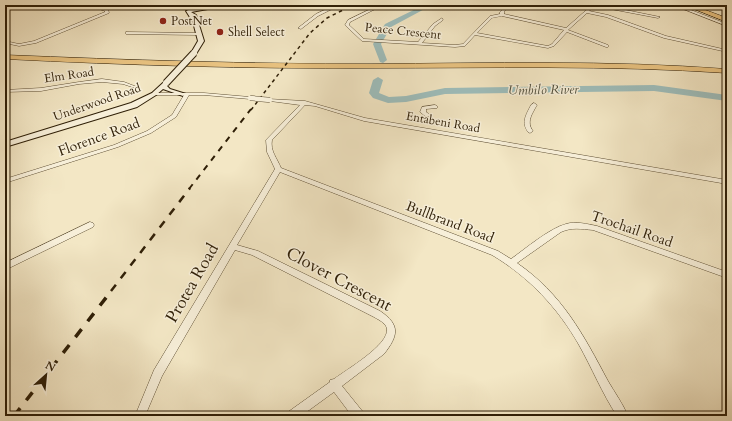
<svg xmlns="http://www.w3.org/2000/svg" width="732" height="421" viewBox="0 0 732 421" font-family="Cardo,serif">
  <rect width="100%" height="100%" fill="#f3e7c5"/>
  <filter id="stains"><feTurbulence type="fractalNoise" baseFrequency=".005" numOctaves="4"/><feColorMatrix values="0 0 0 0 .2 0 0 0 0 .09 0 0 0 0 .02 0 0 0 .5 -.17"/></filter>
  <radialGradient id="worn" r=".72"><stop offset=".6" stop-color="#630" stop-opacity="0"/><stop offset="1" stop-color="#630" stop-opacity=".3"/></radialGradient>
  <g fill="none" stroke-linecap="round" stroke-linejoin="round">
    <g fill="#9ebebc" fill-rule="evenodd">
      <polygon points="424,5 432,5 391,27 381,44 387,60 383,63 380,62 373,44 385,24"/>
      <polygon points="378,77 383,80 379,93 389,97 406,96 445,88 654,85 727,95 727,101 654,91 445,94 406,102 388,103 373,98 369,93 373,80"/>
    </g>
    <g stroke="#605136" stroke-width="1">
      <g id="minor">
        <polygon points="5,5 8,5 6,6"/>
        <polygon points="183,5 184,5 193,11 190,12 182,7"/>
        <polygon points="335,5 340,5 318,16 301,29 298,28 316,14"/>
        <path d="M379 5H383L350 22 349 25 364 39 418 42 433 24 442 18 443 20 435 26 422 43 455 45 463 44 490 16 500 14V12L504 8 495 5H500L507 7 504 12V14L566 28 592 5H601L660 17 658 18 595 6 589 11 608 15 666 36 727 50V52L664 38 606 17 587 13 568 30 608 45V47H606L567 32 554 46 548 48 475 35 465 46 455 47 362 41 345 25 348 20ZM502 16 564 30 552 44 548 46 477 33 492 18Z"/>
        <polygon points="673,5 678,5 727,24 727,26"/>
        <polygon points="712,5 717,5 727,8 727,10"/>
        <polygon points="99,7 108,9 109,13 36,43 19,46 5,43 5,41 19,44 34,41 105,12 105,11 99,9"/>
        <polygon points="127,32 198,33 200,34 198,35 126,34 126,32"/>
        <polygon points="102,79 124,82 137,87 135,88 123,84 102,82 79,84 41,91 5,92 5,90 41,88 79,82"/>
        <polygon points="152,93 204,93 250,97 252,98 250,99 204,95 189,95 176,117 151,133 118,147 5,183 5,179 114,145 147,131 172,115 184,95 152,95"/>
        <path d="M268 99 305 101 365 118 727 180V184L364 121 315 106 305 105 272 140C270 151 277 158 281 168L498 251 511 259C525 249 550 228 566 224 575 221 587 224 597 226L727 272V278L593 230C581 229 572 227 561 232L517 263C562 294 583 334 608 381 615 393 623 404 628 416H617C602 393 592 368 579 345 558 308 529 277 492 255L280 172 237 245 258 251 380 311C401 325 398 336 384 354L342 386 363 412 364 416H352L334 392 301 416H287L288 412 330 382V380L334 379C346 370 389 345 387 329 386 323 379 320 374 317L252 255 235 250 162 376 145 416H135L154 370 275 169 267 152 266 140 300 105 270 101H268Z"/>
        <path d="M534 103 537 105C532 114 526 122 533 131L530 133 528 132C521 122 526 115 531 105Z"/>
        <polygon points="435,105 437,106 437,108 426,109 426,112 429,114 429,116 425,116 420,112 422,107"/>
        <polygon points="90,222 93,223 94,225 93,227 5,270 5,263"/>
      </g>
    </g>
    <g stroke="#2f1f07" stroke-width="2">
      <g id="secondary">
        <polygon points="219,5 230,5 191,12 196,15 204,41 196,54 192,54 191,53 198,41 193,22 186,11"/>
        <polygon points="164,82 168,82 169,83 167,86 170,89 186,94 183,96 163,89 156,95 137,107 5,147 5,142 131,103 152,93"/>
      </g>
    </g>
    <g stroke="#2f1f07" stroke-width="1">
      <g id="motorway">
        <polygon points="684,5 692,5 727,18 727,22"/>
        <path d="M5 55C127 60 249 64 371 64 490 63 608 60 727 69V73C608 65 490 68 371 68 249 69 127 65 5 59Z"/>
      </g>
    </g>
    <use href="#minor" fill="#f7efd9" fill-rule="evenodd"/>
    <use href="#secondary" fill="#f7efd9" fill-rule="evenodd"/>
    <use href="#motorway" fill="#eac482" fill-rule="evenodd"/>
    <polyline stroke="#2f1f07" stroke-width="1.5" stroke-dasharray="3.5 3.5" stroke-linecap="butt" points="251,110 310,33 327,18 353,5"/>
    <polyline stroke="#2f1f07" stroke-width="2" stroke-dasharray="6 6" stroke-linecap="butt" points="189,189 251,109"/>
    <polyline stroke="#2f1f07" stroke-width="2.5" stroke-dasharray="8 8" stroke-linecap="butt" points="111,291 190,188"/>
    <polyline stroke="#2f1f07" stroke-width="3.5" stroke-dasharray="10 10" stroke-linecap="butt" points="14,416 112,290"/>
    <g stroke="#605136" stroke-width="5.5" stroke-linecap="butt">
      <polyline id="minor-bridge" points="250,98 270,100"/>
    </g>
    <g stroke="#2f1f07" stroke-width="8" stroke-linecap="butt">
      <polyline id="secondary-bridge" points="166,83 194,53"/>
    </g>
    <use href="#minor-bridge" stroke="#f7efd9" stroke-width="4.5"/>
    <use href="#secondary-bridge" stroke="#f7efd9" stroke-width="6"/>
  </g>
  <g fill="#8f2418" stroke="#f7efd9" stroke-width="1.5">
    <circle cx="163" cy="21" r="4"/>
    <circle cx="220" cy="32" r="4"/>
  </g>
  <g text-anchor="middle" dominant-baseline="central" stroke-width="3" stroke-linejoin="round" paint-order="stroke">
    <g font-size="12" fill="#2f1f07" stroke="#f7efd9" text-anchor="start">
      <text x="171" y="21">PostNet</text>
      <text x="228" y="32">Shell Select</text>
    </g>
    <g font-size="12" fill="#2f1f07" stroke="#f7efd9">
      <text transform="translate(403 31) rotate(6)">Peace Crescent</text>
      <text transform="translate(69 75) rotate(-8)">Elm Road</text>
      <text transform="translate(97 102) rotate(-19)">Underwood Road</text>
      <text transform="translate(443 122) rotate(10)">Entabeni Road</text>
    </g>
    <g font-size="13" font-style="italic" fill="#504f3d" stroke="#f7efd9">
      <text transform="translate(543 90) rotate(-1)">Umbilo River</text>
    </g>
    <g font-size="14" fill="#2f1f07" stroke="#f7efd9">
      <text transform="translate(99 137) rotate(-20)">Florence Road</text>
      <text transform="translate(450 222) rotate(21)">Bullbrand Road</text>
      <text transform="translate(632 229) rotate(19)">Trochail Road</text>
    </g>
    <g font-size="17" fill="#2f1f07" stroke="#f7efd9">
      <text transform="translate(339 279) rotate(28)">Clover Crescent</text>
      <text transform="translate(192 283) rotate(-60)">Protea Road</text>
    </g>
  </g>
  <rect width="732" height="421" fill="none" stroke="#f3e7c5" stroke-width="20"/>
  <rect x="6" y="6" width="720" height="409" fill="none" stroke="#2f1f07" stroke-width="2"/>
  <rect x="10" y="10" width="712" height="401" fill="none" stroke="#2f1f07"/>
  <g transform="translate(46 375) rotate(27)" stroke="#f7efd9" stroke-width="3" paint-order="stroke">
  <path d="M0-3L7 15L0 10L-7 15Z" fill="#2f1f07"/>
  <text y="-6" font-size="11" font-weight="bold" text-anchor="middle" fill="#2f1f07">N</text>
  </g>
  <rect width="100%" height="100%" filter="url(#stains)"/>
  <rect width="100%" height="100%" fill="url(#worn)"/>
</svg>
